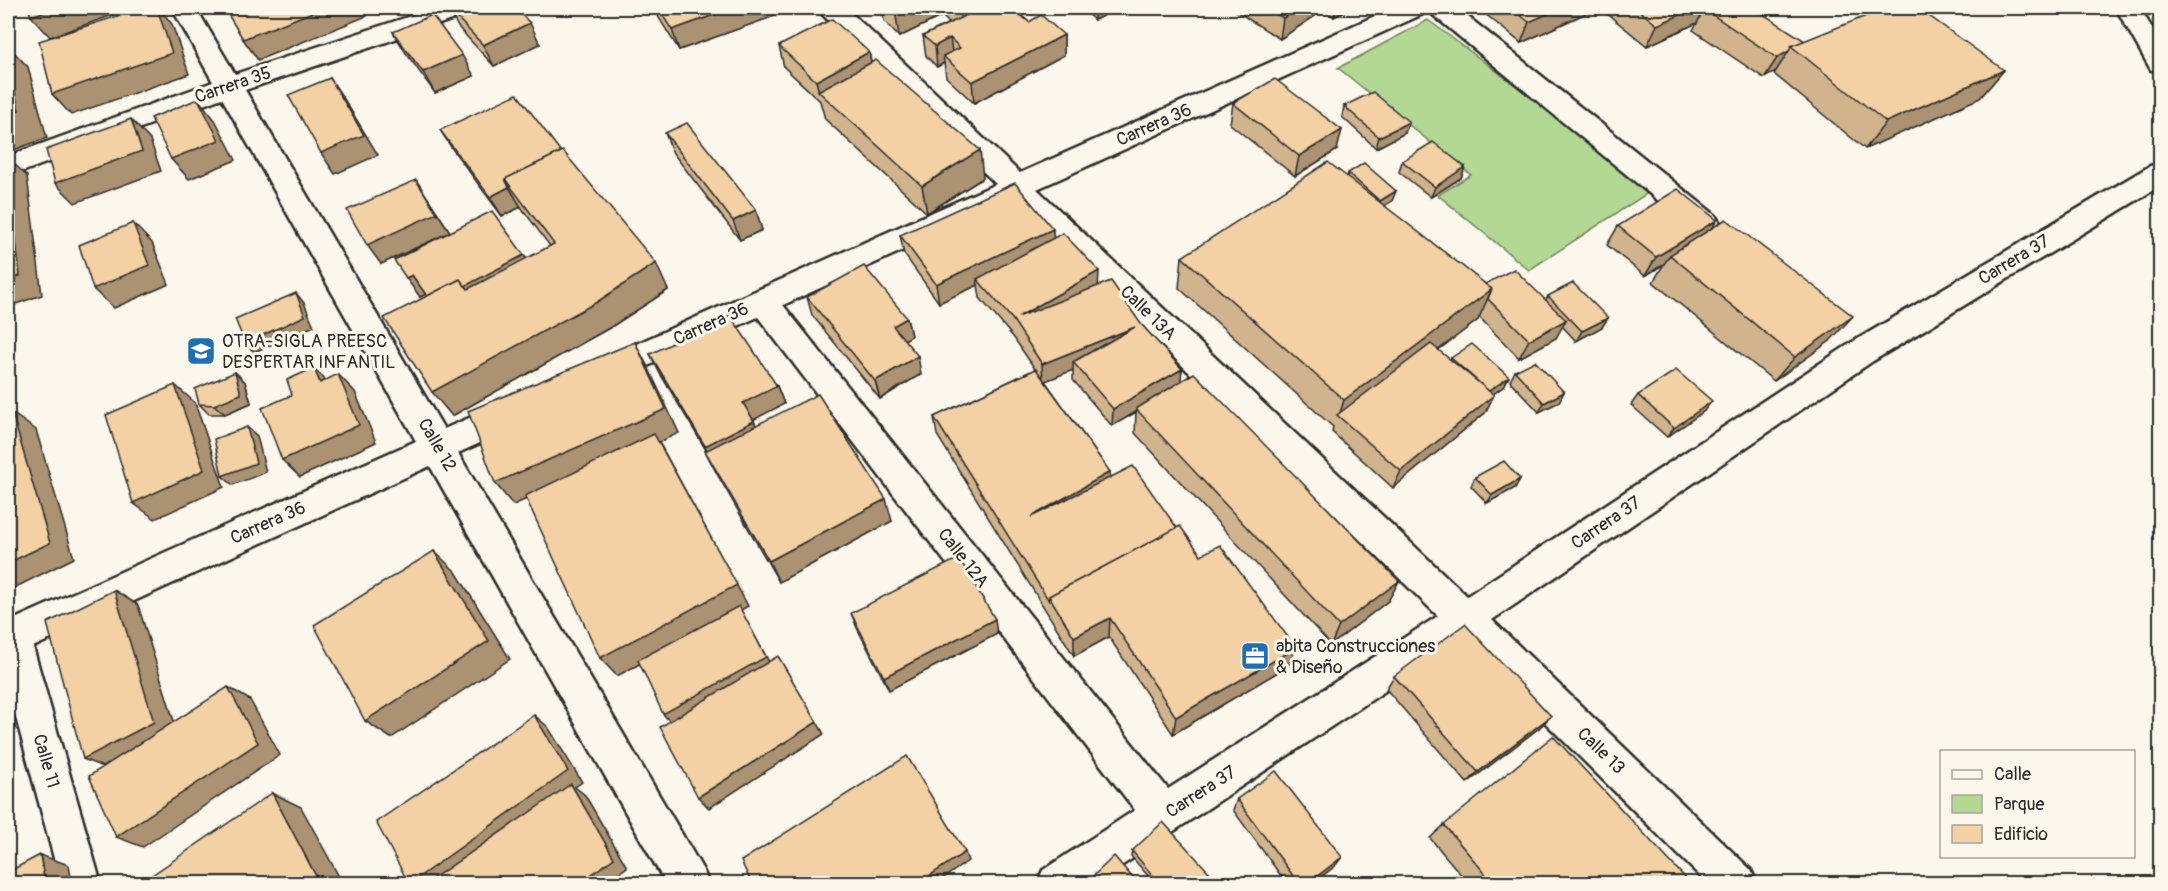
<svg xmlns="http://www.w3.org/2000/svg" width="2168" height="891" viewBox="0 0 2168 891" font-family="Pangolin,sans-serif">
  <rect width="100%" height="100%" fill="#fbf7ec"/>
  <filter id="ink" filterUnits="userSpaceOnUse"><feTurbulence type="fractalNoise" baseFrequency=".0167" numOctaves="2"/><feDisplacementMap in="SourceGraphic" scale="12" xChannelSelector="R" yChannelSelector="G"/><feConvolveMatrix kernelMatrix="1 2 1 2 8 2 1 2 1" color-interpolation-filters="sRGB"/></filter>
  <g filter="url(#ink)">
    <polygon fill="#b2d894" stroke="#6e8260" stroke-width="1.5" points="1428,20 1654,189 1529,270 1438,195 1471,175 1338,68"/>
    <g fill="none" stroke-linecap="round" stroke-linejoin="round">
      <g stroke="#2b2b2b" stroke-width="5">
        <g id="minor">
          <polygon points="172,8 196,8 235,74 435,8 473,8 469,14 245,90 444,429 515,398 526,402 531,412 526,422 458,453 703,870 709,884 666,884 430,466 33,647 101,884 61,884 8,688 8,622 416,441 222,98 8,177 8,156 213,82"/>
          <path d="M819 8H846L1020 173 1393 8H1426L1423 14 1037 189 1467 596 1851 343 2150 166 2160 163V186L1873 361 1492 620 1751 870 1757 884H1708L1462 640 1094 884H1037L1043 870 1135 810 758 317 600 387 589 383 584 374 589 365 996 184 822 14ZM1013 200 1438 616 1168 789 783 305Z"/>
          <polygon points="1429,8 1457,8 1715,215 1720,223 1715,231 1705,234 1695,231 1432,14"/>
          <polygon points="2116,8 2140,8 2160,42 2160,73 2151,70"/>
        </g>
      </g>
      <use href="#minor" fill="#fbf7ec" fill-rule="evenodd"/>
    </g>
    <g fill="#d1b48d" stroke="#2b2b2b" stroke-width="1.5">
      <polygon points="448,8 540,44 494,66 458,27"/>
      <polygon points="655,8 797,8 679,50 659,18"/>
      <polygon points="881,8 1021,8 1015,10 1029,22 1064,35 1064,55 974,103 946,77 944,63 937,67 926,56 923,36 949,23 942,16 899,37 884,21"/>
      <polygon points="1081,8 1120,8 1094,20"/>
      <polygon points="1231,8 1317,8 1315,16 1280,39"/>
      <polygon points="1320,8 1351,8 1334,17"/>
      <polygon points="1478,8 1595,8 1595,9 1521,43"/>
      <polygon points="1600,8 1706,8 1805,41 2004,70 1980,98 1865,149 1774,74 1776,71 1764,78 1693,30 1697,23 1647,46"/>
      <polygon points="393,32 474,76 435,93 406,53"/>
      <polygon points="779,46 869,52 871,63 983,178 927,213 825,119 820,101 784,67"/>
      <polygon points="1233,103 1337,150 1295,176 1230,124"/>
      <polygon points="1344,106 1405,133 1376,148 1342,117"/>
      <polygon points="440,130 561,152 668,290 611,327 452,416 427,296 426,294 420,297 446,234 381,264 416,180 450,232 527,259 550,246 521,207 502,216 453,150"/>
      <polygon points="665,133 756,210 762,230 740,240 673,153"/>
      <polygon points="1402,161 1465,167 1461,178 1431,197 1399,172"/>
      <polygon points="1348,173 1392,201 1384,206 1485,284 1546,300 1548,296 1608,318 1602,327 1576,341 1562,326 1556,338 1519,358 1479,317 1478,320 1438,350 1450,360 1451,358 1504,386 1493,394 1494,395 1485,413 1393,488 1332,432 1333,427 1179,288 1182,257 1347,177"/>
      <polygon points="1717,220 1711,229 1830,341 1774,381 1653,282 1664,264 1645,276 1607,245 1618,226"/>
      <polygon points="900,235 1053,238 1099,286 1141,324 1182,369 1180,382 1399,581 1388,601 1331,645 1135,433 1136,412 1112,426 1073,380 1073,370 1045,381 1110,472 1109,477 1177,528 1201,555 1296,648 1288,666 1173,734 1109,637 1074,656 937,435 934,417 1035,369 1014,338 980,298 978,285 939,303 904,254"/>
      <polygon points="807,297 907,318 911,336 904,340 921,374 880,399 812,315"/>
      <polygon points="650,354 777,386 784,404 753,419 756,425 892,521 779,582 717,474 705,451 706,450 659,372"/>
      <polygon points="1515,371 1559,402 1539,412 1510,381"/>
      <polygon points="235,372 245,382 251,403 225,414 209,414 199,404"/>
      <polygon points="1638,395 1704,411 1667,437 1631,405"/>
      <polygon points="1475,477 1520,479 1515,488 1487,503 1471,486"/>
      <polygon points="851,613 997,634 889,690 857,628"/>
      <polygon points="1394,676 1551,716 1539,728 1467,783 1386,689"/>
      <polygon points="1237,799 1335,866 1312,884 1287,884 1233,810"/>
      <polygon points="1444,825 1691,884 1469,884 1430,838"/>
      <polygon points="1132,851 1220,884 1155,884 1131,856"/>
    </g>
    <g fill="#aa9273" stroke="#2b2b2b" stroke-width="1.5">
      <polygon points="55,8 133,8 50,37 31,16"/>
      <polygon points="157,8 159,8 172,24 189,74 71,115 52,94"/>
      <polygon points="323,8 362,8 367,16 258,60 243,39"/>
      <polygon points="733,8 797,8 679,50 672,30"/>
      <polygon points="914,8 941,8 942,16 899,37 896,16"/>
      <polygon points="975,8 1021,8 962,35 960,15"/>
      <polygon points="1095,8 1120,8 1094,20"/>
      <polygon points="1300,8 1317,8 1315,16 1280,39 1283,18"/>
      <polygon points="1336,8 1351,8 1334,17"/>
      <polygon points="1561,8 1595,8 1595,9 1521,43 1529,22"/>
      <polygon points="1696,8 1706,8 1697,23 1647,46 1657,25"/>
      <polygon points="530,23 540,44 494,66 483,45"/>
      <polygon points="1064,35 1064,55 974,103 972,82"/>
      <polygon points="950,38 953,59 943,56 944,63 937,67 935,46"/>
      <polygon points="8,46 28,67 47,138 8,152"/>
      <polygon points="1789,51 1776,71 1764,78 1777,58"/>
      <polygon points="869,52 873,73 819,92 816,81"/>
      <polygon points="462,55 474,76 435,93 423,72"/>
      <polygon points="2004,70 1980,98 1865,149 1886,122"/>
      <polygon points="330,78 344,99 378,155 335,174 321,153"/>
      <polygon points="198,99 215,120 236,160 189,179 171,159"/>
      <polygon points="131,119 150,140 161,171 75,203 55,183"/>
      <polygon points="1409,122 1405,133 1376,148 1379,137"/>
      <polygon points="1342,130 1337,150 1295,176 1299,156"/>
      <polygon points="980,150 983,178 927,213 922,186"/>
      <polygon points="8,158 27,176 42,295 10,306 8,303"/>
      <polygon points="1465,167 1461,178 1431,197 1435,187"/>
      <polygon points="416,180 450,232 381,264 367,245"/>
      <polygon points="509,187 521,207 502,216 490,197"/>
      <polygon points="1396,191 1392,201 1376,211 1380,201"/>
      <polygon points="756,210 762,230 740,240 733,221"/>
      <polygon points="1717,220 1704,239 1670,255 1664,264 1645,276 1656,257"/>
      <polygon points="133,223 152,243 169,284 114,308 93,289"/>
      <polygon points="1053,229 1054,248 977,279 978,285 939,303 936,284"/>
      <polygon points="524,255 536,274 431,303"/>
      <polygon points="656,263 668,290 611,327 452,416 432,392"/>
      <polygon points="1099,271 1098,290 1018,317"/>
      <polygon points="412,275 426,294 420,297 406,278"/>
      <polygon points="1492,289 1478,320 1344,421 1339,416 1344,400"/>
      <polygon points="296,293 304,303 314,326 254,352 245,343"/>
      <polygon points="1853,316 1830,341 1774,381 1795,357"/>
      <polygon points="907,318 911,336 897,345 893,326"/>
      <polygon points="1608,318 1602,327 1576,341 1582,331"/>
      <polygon points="1566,320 1556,338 1519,358 1529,340"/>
      <polygon points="1135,327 1073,362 1073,370 1043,382 1042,364"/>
      <polygon points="635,342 648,367 679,433 659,442 748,606 741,610 774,671 674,726 663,714 741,610 617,676 600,658 659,442 513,505 495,483"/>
      <polygon points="918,356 921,374 880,399 875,381"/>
      <polygon points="314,368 331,386 320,383"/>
      <polygon points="1182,369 1180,387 1136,409 1136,412 1112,426 1113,409"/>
      <polygon points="235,372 245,382 251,403 225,414 214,405"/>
      <polygon points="338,374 355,392 376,442 300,477 282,460"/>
      <polygon points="1509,377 1504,386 1485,400 1489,391"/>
      <polygon points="175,385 195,403 224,487 155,519 133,503"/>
      <polygon points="777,386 784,404 751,421 743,403"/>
      <polygon points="1564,392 1559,402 1539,412 1544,403"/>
      <polygon points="1494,395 1485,413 1393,488 1401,471"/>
      <polygon points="1712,401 1704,411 1667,437 1674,428"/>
      <polygon points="12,413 36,430 74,558 8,591"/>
      <polygon points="754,421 762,438 714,463 705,446"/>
      <polygon points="247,427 257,436 266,472 233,485 222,476"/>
      <polygon points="1110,472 1109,489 1031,517"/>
      <polygon points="1520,479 1515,488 1487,503 1492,495"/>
      <polygon points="886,499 892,521 779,582 769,561"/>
      <polygon points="434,551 456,572 510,659 391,738 365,721"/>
      <polygon points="1399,581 1388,601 1331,645 1339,626"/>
      <polygon points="114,590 138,605 178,734 110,770 83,759"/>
      <polygon points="1110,618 1109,637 1074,656 1074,637"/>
      <polygon points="995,619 997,634 889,690 884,677"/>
      <polygon points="1296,648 1288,666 1173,734 1176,717"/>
      <polygon points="228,687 250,700 280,755 143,847 116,837"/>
      <polygon points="534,715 548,727 582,782 575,787 585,795 627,867 604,884 409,884"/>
      <polygon points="1551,716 1539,728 1467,783 1478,772"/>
      <polygon points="817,722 824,734 709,808 698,797"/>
      <polygon points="272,793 301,807 343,884 320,884"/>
      <polygon points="965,852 968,861 935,884 917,884"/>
      <polygon points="40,855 69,865 72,884 45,884"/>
      <polygon points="1342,857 1335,866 1312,884 1307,884"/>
    </g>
    <g fill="#f3d1a4" stroke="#2b2b2b" stroke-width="1.5">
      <polygon points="28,8 55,8 31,16"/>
      <polygon points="143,8 157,8 172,53 52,94 39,41"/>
      <polygon points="224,8 323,8 243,39"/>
      <polygon points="448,8 515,8 530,23 483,45"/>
      <polygon points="658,8 733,8 672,30"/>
      <polygon points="887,8 914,8 896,16"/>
      <polygon points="953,8 975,8 960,15"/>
      <polygon points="981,8 1012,8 1029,22 1041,15 1064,35 972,82 943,56 960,48 950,38 935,46 923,36"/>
      <polygon points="1267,8 1300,8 1283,18"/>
      <polygon points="1511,8 1561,8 1529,22"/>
      <polygon points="1636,8 1696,8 1657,25"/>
      <polygon points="1707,8 1754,8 1805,41 1791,46 1789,51 1777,58 1704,9"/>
      <polygon points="1886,8 1918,8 2004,70 1886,122 1791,46"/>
      <polygon points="432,15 462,55 423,72 393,32"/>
      <polygon points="832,19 869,52 816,81 779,46"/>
      <polygon points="876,60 980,150 922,186 818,91"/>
      <polygon points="8,65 19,110 8,114"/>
      <polygon points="330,78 364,135 321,153 288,95"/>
      <polygon points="1275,79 1342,130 1299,156 1233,103"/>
      <polygon points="1373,92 1409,122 1379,137 1344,106"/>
      <polygon points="517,94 561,152 505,179 509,187 490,197 440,130"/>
      <polygon points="198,99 219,140 171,159 151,118"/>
      <polygon points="131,119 142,151 55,183 46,150"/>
      <polygon points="687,123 756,210 733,221 665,133"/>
      <polygon points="1433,142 1465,167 1435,187 1402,161"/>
      <polygon points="563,151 656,263 597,302 432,392 384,318 460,279 468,289 554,244 505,179"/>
      <polygon points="1328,162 1492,289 1344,400 1182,257"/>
      <polygon points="1364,163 1396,191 1380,201 1348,173"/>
      <polygon points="8,172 20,276 8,280"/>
      <polygon points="416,180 437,213 367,245 347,210"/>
      <polygon points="1015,183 1053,229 936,284 900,235"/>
      <polygon points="1678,189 1717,220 1656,257 1618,226"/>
      <polygon points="492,211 524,255 465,286 460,279 427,296 412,275 406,278 394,260"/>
      <polygon points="1726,219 1853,316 1795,357 1670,255"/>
      <polygon points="133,223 149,265 93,289 79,245"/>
      <polygon points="1063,233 1099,271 1018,317 1111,281 1141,324 1182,369 1113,409 1073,362 1135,327 1042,364 1013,320 977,279"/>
      <polygon points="864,266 907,318 893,326 918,356 875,381 807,297"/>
      <polygon points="1514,269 1566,320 1529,340 1488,299 1492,289 1485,284"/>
      <polygon points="1573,283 1608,318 1582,331 1548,296"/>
      <polygon points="296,293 305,316 245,343 235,319"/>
      <polygon points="730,315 777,386 743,403 754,421 705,446 650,354"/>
      <polygon points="635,342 666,409 495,483 468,411"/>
      <polygon points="1431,344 1494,395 1401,471 1337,415"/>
      <polygon points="1472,344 1509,377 1489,391 1451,358"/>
      <polygon points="1535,361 1564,392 1544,403 1515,371"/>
      <polygon points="314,368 320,383 338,374 359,425 282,460 262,408 292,395 287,380"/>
      <polygon points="1036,369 1110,472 1031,517 1133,466 1177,528 1049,596 1049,601 934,417"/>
      <polygon points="1676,370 1712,401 1674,428 1638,395"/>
      <polygon points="235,372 241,394 214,405 199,404 195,389"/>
      <polygon points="1194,373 1399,581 1339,626 1136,409"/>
      <polygon points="175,385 204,470 133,503 106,415"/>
      <polygon points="818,394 886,499 769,561 705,451"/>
      <polygon points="12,413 50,543 8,563 8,415"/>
      <polygon points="247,427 256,463 222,476 214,439"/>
      <polygon points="654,434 737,585 600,658 525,496"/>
      <polygon points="1504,461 1520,479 1492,495 1475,477"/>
      <polygon points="1180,526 1201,555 1220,545 1296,648 1176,717 1110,618 1074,637 1049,596"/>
      <polygon points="434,551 489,641 365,721 314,625"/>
      <polygon points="959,558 995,619 884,677 851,613"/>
      <polygon points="114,590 154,722 83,759 47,623"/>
      <polygon points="739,606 766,657 663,714 638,660"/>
      <polygon points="1465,624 1551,716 1478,772 1394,676"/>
      <polygon points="778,656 817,722 698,797 660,727"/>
      <polygon points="228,687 258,743 116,837 89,776"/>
      <polygon points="534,715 568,771 409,884 376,822"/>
      <polygon points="1553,736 1691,884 1494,884 1444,825"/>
      <polygon points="907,756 965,852 917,884 752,884 741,861"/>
      <polygon points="1276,771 1342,857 1307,884 1299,884 1237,799"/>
      <polygon points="571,784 614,858 578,884 425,884"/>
      <polygon points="272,793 320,884 139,884"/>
      <polygon points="1163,822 1220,884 1160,884 1132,851"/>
      <polygon points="40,855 45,884 8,884 8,872"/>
      <polygon points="1114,856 1138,884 1085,884"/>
    </g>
  </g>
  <defs>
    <g id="school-square" transform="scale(1.5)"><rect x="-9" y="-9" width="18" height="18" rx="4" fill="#1f6fb2" stroke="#fbf7ec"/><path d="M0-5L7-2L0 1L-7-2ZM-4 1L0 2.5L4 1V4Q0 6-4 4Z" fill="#fff"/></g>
    <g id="office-square" transform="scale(1.5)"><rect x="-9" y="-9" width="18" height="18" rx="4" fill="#1f6fb2" stroke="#fbf7ec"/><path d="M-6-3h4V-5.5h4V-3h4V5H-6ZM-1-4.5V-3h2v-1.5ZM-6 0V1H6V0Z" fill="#fff"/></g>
  </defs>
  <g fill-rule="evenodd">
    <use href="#school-square" x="201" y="351"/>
    <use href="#office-square" x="1255" y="656"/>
  </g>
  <g text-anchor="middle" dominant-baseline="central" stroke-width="6" stroke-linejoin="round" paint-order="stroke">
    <g font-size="18" fill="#2b2b2b" stroke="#fbf7ec">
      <text transform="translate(233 85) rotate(-19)">Carrera 35</text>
      <text transform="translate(1154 125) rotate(-24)">Carrera 36</text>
      <text transform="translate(2014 260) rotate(-31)">Carrera 37</text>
      <text transform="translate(1148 313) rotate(44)">Calle 13A</text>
      <text transform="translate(711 324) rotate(-24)">Carrera 36</text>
      <text transform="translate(437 445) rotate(60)">Calle 12</text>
      <text transform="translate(268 523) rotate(-24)">Carrera 36</text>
      <text transform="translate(1606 523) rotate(-34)">Carrera 37</text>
      <text transform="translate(963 558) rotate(52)">Calle 12A</text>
      <text transform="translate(1601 751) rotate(44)">Calle 13</text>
      <text transform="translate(46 761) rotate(74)">Calle 11</text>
      <text transform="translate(1201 792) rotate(-33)">Carrera 37</text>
    </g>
    <g font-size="18" fill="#2b2b2b" stroke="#fbf7ec" text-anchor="start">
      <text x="222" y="341">OTRA-SIGLA PREESC<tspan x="222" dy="21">DESPERTAR INFANTIL</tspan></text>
      <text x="1276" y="646">abita Construcciones<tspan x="1276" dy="21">&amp; Diseño</tspan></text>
    </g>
  </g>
  <rect width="2168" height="891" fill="none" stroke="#fbf7ec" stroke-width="30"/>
  <rect x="15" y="15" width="2138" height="861" fill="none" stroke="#2b2b2b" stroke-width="2" filter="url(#ink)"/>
  <rect x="1940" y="750" width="195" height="108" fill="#fbf7ec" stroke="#a8a59f" stroke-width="1.5"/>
  <rect x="1952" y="770" width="30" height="9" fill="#fbf7ec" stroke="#a8a59f" stroke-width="1.5"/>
  <text x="1994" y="780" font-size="18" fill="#2b2b2b">Calle</text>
  <rect x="1952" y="795" width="30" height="18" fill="#b2d894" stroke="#a8a59f" stroke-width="1.5"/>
  <text x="1994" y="810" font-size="18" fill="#2b2b2b">Parque</text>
  <rect x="1952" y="825" width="30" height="18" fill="#f3d1a4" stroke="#a8a59f" stroke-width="1.5"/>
  <text x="1994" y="840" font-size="18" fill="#2b2b2b">Edificio</text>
</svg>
